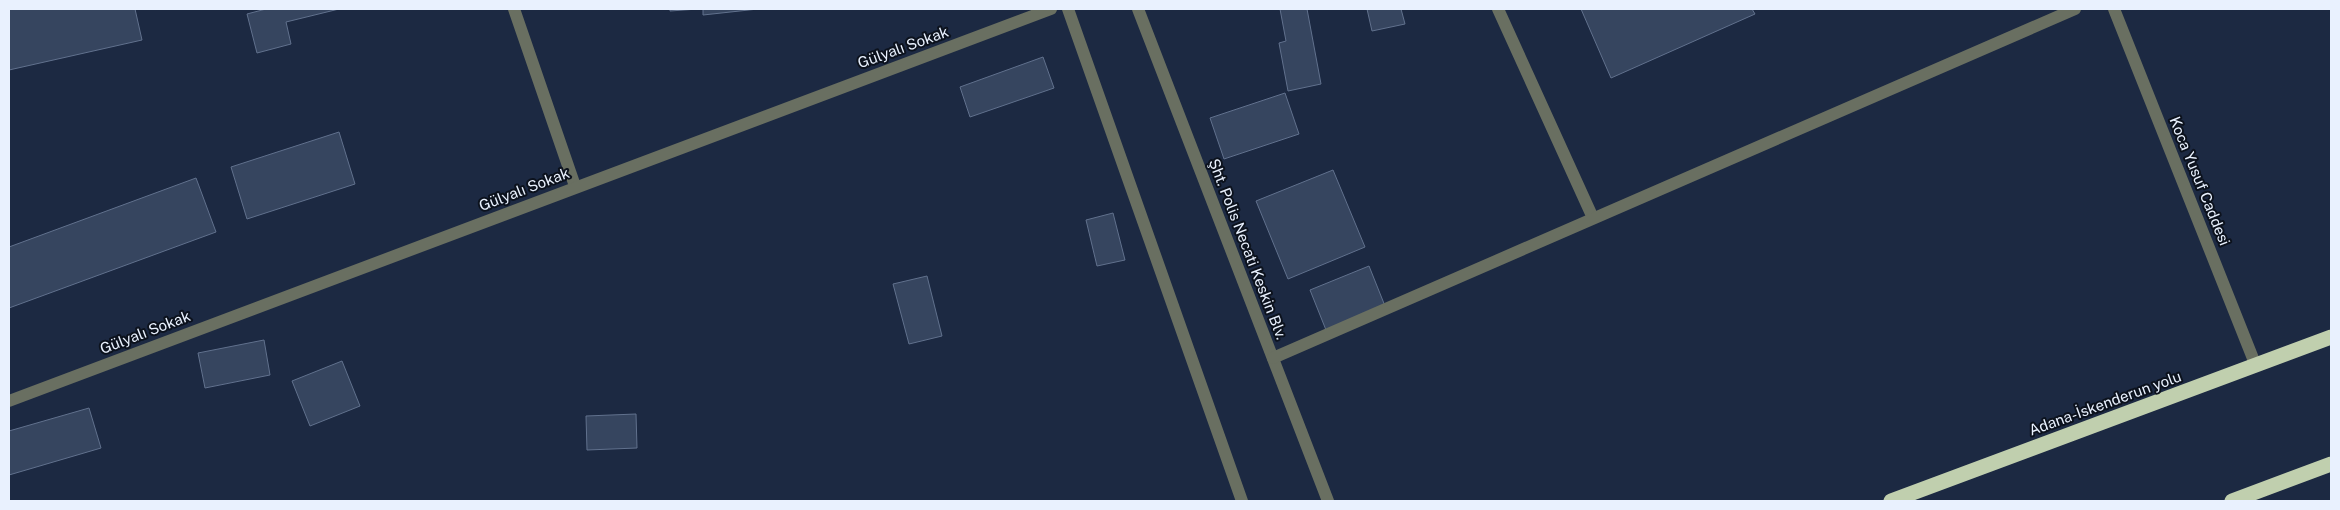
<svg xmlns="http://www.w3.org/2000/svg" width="2340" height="510" viewBox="0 0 2340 510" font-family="'Public Sans',sans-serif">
  <rect width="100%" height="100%" fill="#1c2942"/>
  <g fill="#36455f" stroke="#61718d">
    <polygon points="9,9 135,9 142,40 9,70"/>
    <polygon points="266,9 339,9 286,22 291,44 257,53 247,14"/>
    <polygon points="670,9 698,9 670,11"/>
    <polygon points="703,9 758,9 703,15"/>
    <polygon points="1280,9 1307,9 1321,84 1288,91 1279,43 1286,41"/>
    <polygon points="1367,9 1401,9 1405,24 1372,31"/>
    <polygon points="1581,9 1752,9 1755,14 1611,78"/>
    <polygon points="1043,57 1054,88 970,117 960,87"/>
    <polygon points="1285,93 1299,134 1224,159 1210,118"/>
    <polygon points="339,132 355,184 247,219 231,167"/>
    <polygon points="1333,170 1365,247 1288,279 1256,201"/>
    <polygon points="196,178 216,232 9,308 9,247"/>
    <polygon points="1113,213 1125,260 1097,266 1086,220"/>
    <polygon points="1369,266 1385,306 1326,330 1310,290"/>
    <polygon points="927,276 942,336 909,344 893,284"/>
    <polygon points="264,340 270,375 205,388 198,353"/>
    <polygon points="342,361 360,406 310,426 292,381"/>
    <polygon points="89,408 101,448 9,475 9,431"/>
    <polygon points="636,414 637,448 587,450 586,416"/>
  </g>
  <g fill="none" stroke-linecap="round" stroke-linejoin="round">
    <g stroke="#696f61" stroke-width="12">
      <polyline points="514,9 575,186"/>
      <polyline points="1068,9 1242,501"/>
      <polyline points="1138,9 1328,501"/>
      <polyline points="1498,9 1593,218"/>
      <polyline points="2114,9 2256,366"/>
      <polyline points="1273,358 2075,9"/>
      <polyline points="9,401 1051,9"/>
    </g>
    <g stroke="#c0cfae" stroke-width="15">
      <polyline points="1891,501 2331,337"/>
      <polyline points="2232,501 2331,464"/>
    </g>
  </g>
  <g text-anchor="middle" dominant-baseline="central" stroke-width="4" stroke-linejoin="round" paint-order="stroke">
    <g font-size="15" fill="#e9f1fe" stroke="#0c121d">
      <text transform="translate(903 47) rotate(-20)">Gülyalı Sokak</text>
      <text transform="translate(2200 181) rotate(68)">Koca Yusuf Caddesi</text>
      <text transform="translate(524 189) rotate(-21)">Gülyalı Sokak</text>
      <text transform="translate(1248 249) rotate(69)">Şht. Polis Necati Keskin Blv.</text>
      <text transform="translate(145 332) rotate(-21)">Gülyalı Sokak</text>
      <text transform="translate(2105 403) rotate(-20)">Adana-İskenderun yolu</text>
    </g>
  </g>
  <rect width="2340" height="510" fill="none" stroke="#e9f1fe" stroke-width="20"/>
</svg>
